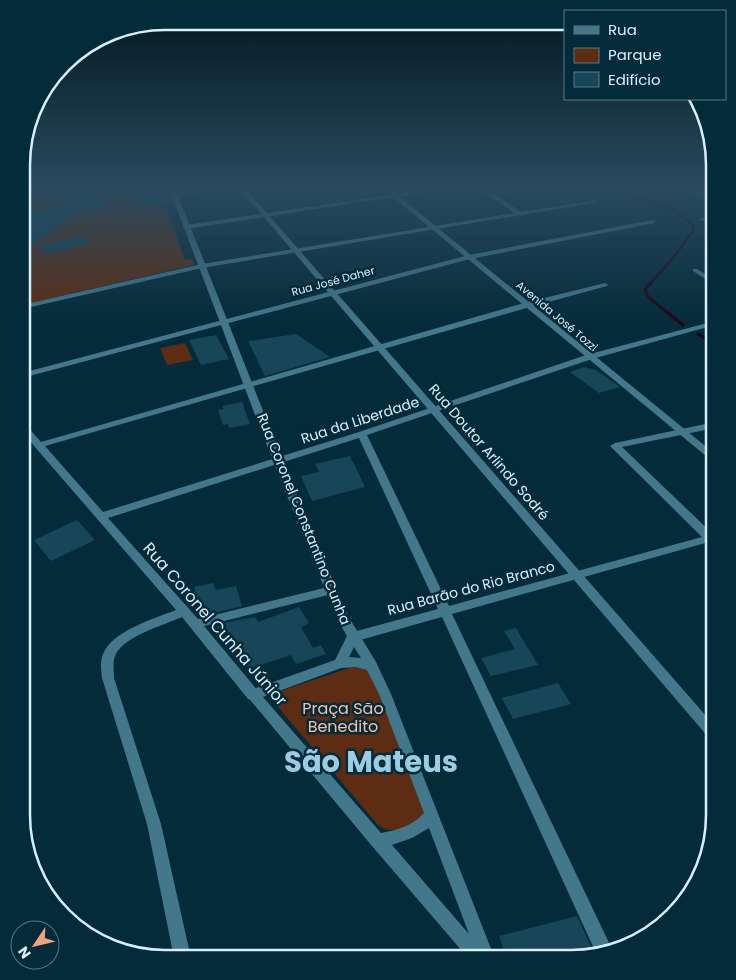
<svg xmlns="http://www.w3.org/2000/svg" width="736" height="980" viewBox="0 0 736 980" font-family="Poppins,sans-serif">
  <rect width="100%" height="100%" fill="#042b39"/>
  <g fill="#5e2c12">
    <polygon points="22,188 166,188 172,203 165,205 185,260 192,259 194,265 22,305"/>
    <polygon points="185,343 193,360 167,365 160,348"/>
    <path d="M361 664 372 673 425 812C417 826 391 837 378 825L273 701 278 692Z"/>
  </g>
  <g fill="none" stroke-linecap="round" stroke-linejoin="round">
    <path stroke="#210416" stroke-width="2.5" d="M605 188 673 209 694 226C691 239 659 274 649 285"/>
    <g stroke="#210416" stroke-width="3">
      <polyline points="650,283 645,290 648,297 683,325"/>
      <polyline points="698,334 715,345"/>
    </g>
  </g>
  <g fill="#164657">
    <polygon points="70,188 84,188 107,207 77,211 36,244 31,239 22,242 22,203 31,212 70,204 55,191"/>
    <polygon points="155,188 158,188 170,203 144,207 136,195 151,193"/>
    <polygon points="81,236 90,244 46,254 38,246"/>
    <polygon points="296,334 330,357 265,376 248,341"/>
    <polygon points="216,335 229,359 201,365 189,340"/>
    <polygon points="584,367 596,370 620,387 599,393 570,372"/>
    <polygon points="242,402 250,424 229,428 228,424 223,425 218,410 224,409 222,406"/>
    <polygon points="350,456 365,487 312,501 301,476 319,472 315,464"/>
    <polygon points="77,520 95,540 51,561 34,540"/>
    <polygon points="213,583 216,590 236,586 242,606 206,615 201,613 198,608 195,609 185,597 196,593 194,587"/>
    <polygon points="299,607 309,623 301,627 313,648 321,645 326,654 296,664 291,655 249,669 216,630 220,624 255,617 258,622"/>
    <polygon points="516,628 538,665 491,676 481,658 515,649 504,631"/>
    <polygon points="558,683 571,704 513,719 502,698"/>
    <polygon points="577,916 594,953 571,959 507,959 499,936"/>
  </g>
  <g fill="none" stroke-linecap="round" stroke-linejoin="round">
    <polygon fill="#42778c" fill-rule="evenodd" points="32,188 40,188 22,192 22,190"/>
    <g fill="#42778c" fill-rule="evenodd">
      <polygon points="202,188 217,188 175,196 172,194"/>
      <polygon points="436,188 451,188 186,229 183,227 186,225"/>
      <polygon points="478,188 485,188 521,212 596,200 599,202 202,268 22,309 22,305 202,264 515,213"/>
      <polygon points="683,188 691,188 715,198 715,202"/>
      <polygon points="715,215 715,219 702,221 699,219"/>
      <polygon points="653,220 655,221 655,223 470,259 22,378 22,373 469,255"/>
      <polygon points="707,231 715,234 715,239 705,234 704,233"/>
      <polygon points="693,269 697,269 715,280 715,285 693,271"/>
      <path d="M605 283 608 285 607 286 530 307 45 446 103 512 359 432 586 355 715 321V325L592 359 367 435 449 606 702 537 610 446 615 443 715 422V428L622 447 715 536V544L709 542 452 614 612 949 596 953 442 617 353 642 349 640 347 637 349 634 353 632 438 609 359 438 108 518 198 619 332 586 336 587 338 590 336 593 204 626 258 691 260 695 258 699 253 700 248 699 182 617C164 625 125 636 116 654 112 661 114 671 114 678L161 824 191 958H174L147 824 102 678C101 670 100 662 103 654 113 630 154 619 176 610L22 432V423L25 424 41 442 524 303Z"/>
    </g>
    <g fill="#42778c" fill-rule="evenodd">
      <path d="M169 188H175L273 436 348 616 376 662 391 694 495 959 468 958 372 846 246 695 248 691 335 660 347 636 336 617 263 436ZM354 647 361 658 349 657ZM356 667 367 670 379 694 424 813C412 826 398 830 381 833L263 697 341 668ZM429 828 469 934 392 845 412 838Z"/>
      <polygon points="239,188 245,188 714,725 714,740 709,738"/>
      <polygon points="382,188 389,188 715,454 715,462 712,461"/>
    </g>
  </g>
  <linearGradient id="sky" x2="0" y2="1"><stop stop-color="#02181f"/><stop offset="0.58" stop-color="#294a5f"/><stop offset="1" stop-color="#294a5f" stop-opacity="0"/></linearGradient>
  <rect width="736" height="325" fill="url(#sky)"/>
  <g text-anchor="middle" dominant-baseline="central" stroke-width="5" stroke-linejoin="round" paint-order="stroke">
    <g font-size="11" fill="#d6effa" stroke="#042b39">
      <text transform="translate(333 281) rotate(-15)">Rua José Daher</text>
      <text transform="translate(557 316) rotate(40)">Avenida José Tozzi</text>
    </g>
    <g font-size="14" fill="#d6effa" stroke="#042b39">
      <text transform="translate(360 420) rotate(-18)">Rua da Liberdade</text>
      <text transform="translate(489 452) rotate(49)">Rua Doutor Arlindo Sodré</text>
      <text transform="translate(304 519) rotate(68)">Rua Coronel Constantino Cunha</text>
      <text transform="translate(471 588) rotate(-15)">Rua Barão do Rio Branco</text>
    </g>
    <g font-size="16" fill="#d6effa" stroke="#042b39">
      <text transform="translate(215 624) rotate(49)">Rua Coronel Cunha Júnior</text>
    </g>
    <g font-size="16" fill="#f4bfa6" stroke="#042b39">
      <text x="343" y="708">Praça São<tspan x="343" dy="18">Benedito</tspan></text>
    </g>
    <g font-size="29" font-weight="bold" fill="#9bcde2" stroke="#042b39">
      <text x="371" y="762">São Mateus</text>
    </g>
  </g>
  <path d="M0 0H736V980H0ZM165 30H571A135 135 0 0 1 706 165V815A135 135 0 0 1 571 950H165A135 135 0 0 1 30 815V165A135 135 0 0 1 165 30Z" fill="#042b39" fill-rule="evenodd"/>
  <path fill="none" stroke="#d6effa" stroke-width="2.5" d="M165 30H571A135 135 0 0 1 706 165V815A135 135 0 0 1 571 950H165A135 135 0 0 1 30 815V165A135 135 0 0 1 165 30Z"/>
  <rect x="564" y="10" width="162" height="90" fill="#042b39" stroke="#587986"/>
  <rect x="574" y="26" width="25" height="8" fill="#42778c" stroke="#587986"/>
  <text x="608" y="35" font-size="15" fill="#d6effa">Rua</text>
  <rect x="574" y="48" width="25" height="15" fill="#5e2c12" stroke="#587986"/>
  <text x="608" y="60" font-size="15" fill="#d6effa">Parque</text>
  <rect x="574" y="72" width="25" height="15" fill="#164657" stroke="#587986"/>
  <text x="608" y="85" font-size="15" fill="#d6effa">Edifício</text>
  <g transform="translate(35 945) rotate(235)"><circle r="24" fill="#042b39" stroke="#587986"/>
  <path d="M0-4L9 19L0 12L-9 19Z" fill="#f1a17c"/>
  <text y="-8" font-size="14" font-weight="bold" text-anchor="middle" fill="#d6effa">N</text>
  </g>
</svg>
